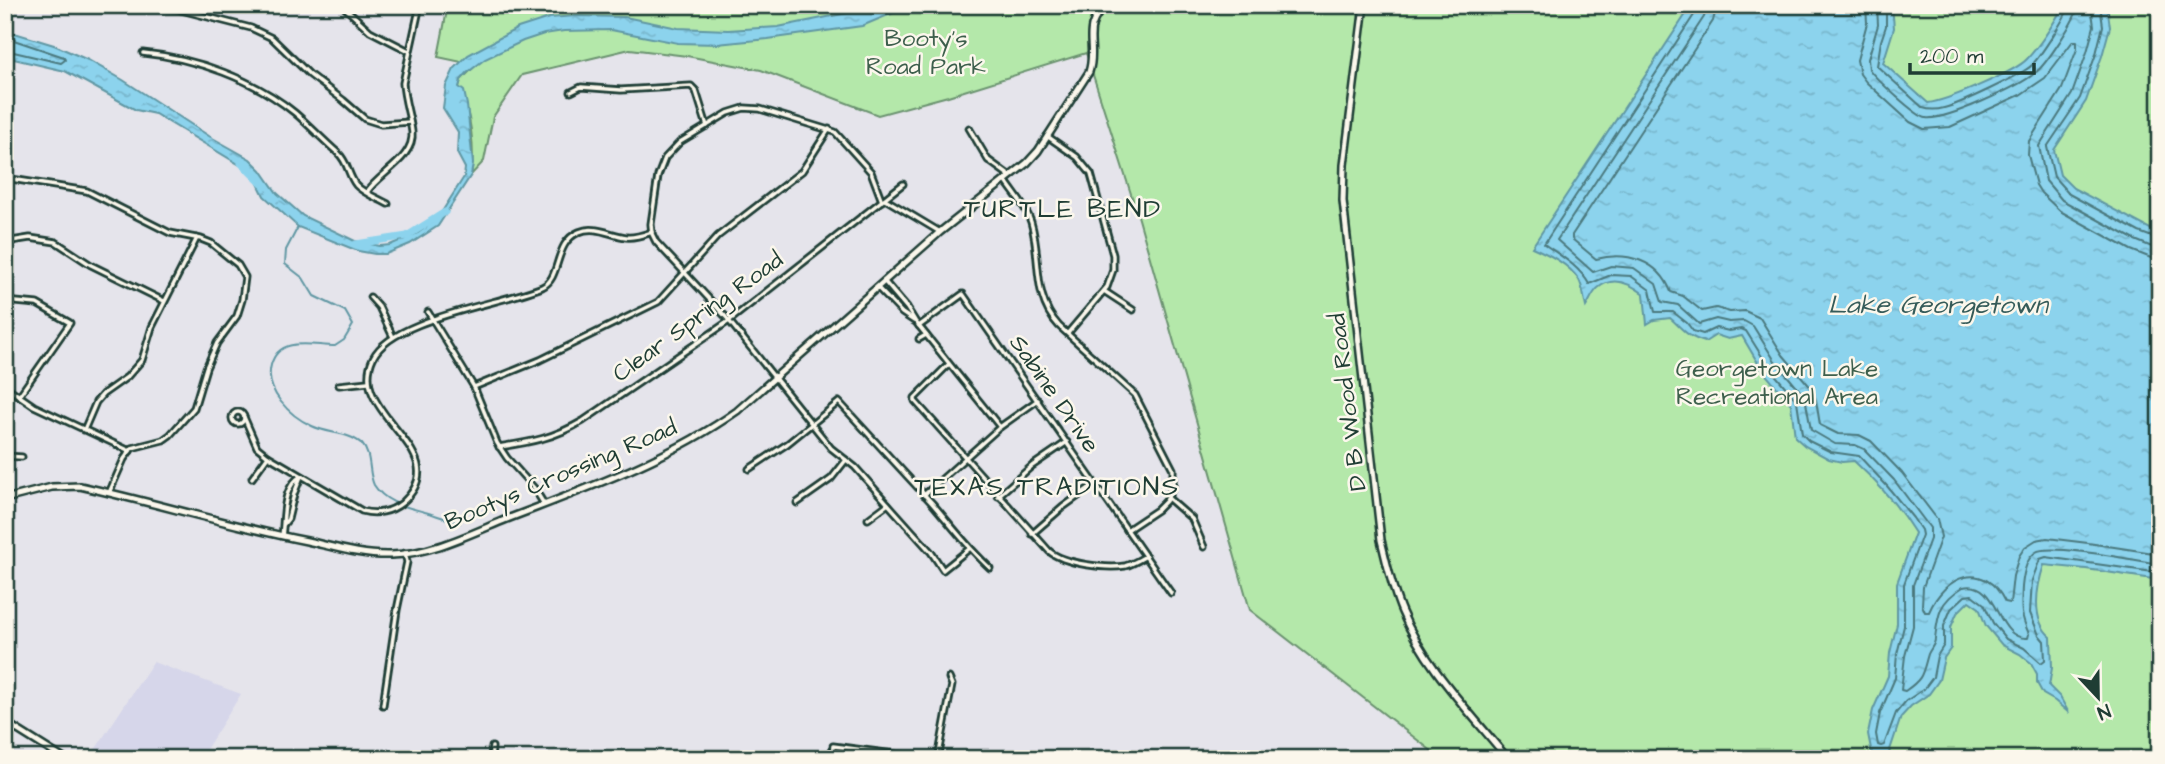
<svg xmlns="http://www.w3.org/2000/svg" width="2165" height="764" viewBox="0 0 2165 764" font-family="'Architects Daughter',sans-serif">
  <defs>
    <pattern id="water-ripples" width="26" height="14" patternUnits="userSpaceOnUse" patternTransform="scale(1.75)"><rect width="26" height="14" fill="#8cd3ed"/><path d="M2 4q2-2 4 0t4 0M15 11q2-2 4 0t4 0" fill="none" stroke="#78b6cc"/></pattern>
  </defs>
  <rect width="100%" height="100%" fill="#e5e4eb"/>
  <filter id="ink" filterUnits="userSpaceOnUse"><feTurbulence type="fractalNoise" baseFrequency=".0143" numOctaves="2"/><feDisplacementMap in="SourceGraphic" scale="14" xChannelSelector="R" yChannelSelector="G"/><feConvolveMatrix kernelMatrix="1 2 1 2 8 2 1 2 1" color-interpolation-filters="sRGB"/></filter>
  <g filter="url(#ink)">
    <polygon fill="#d6d6ea" points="153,662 241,694 200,759 89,759"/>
    <path fill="#b4e8aa" stroke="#6a926f" stroke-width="2" d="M448 5H2160V759H1442L1250 610 1139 219 1086 53 948 96 878 115 761 70 687 56 630 49 522 75 493 117 484 161 471 175C476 150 470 110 459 87L461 80 476 65 438 57Z"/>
    <g fill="url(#water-ripples)" stroke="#6097a3" stroke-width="2">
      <polygon points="874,5 912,5 862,26 768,39 717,44 678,43 611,30 564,31 544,34 523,41 485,59 467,73 461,80 459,87 464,91 467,105 473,164 471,175 438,226 410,244 386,254 375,254 358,251 298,227 264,196 253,173 155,114 136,110 65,71 5,57 5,30 54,45 88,60 123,80 209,136 250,159 261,170 277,193 303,216 355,241 380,246 390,245 418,233 434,221 443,210 464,177 465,168 457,153 458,132 443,108 446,86 454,69 468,55 518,28 549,18 576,16 625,17 678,28 728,30 778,27 857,11"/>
      <path d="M1692 5H1892L1894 28 1883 63 1928 103C1946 101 2015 72 2027 59 2039 46 2055 21 2064 5H2107L2110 27 2102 56 2086 101 2054 150 2060 175 2073 188 2160 234V580L2086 569 2044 565C2037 586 2030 620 2051 637L2052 668 2049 686 2060 697 2069 713 2055 701 2043 694 2037 683V674L2031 663 2020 654 2002 645 1986 626 1979 608 1969 601 1957 613 1951 627V648L1944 658 1939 680 1929 694 1911 706 1901 717 1887 759H1873L1868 734 1873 710 1888 676 1890 653 1897 624V583L1915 533C1899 507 1877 482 1854 461L1842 462 1829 459 1805 446 1795 437 1791 404 1762 370 1742 336 1728 339 1716 335 1705 342C1687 337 1684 330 1670 318L1654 320 1647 324 1644 294C1631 284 1613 275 1598 288 1593 292 1589 302 1586 307 1584 299 1583 287 1579 280 1569 264 1548 254 1532 247Z"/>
    </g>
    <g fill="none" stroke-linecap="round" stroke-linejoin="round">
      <g stroke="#4b797e" stroke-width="2">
        <path d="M1698 5 1696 12 1544 244C1561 256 1579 266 1589 284L1611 275 1631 276 1650 290 1655 312H1673L1687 323 1693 331 1703 334 1716 328 1729 331 1741 329 1746 331 1768 366 1797 401 1802 434 1809 441 1831 452 1859 456 1887 486 1913 518 1921 530 1922 535 1904 584V626L1897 654 1895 678 1880 713 1876 734 1878 745 1881 746 1884 745 1896 713 1906 701 1924 689 1933 677 1937 656 1944 645V626L1951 609 1965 596 1972 595 1984 604 1993 623 2006 639 2024 648 2041 663 2045 660 2044 641 2039 635 2030 613 2032 580 2040 559 2046 557 2160 573"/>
        <path d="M1707 5 1704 17 1557 240 1593 272 1611 266 1634 268 1656 284 1662 302 1678 305 1699 324 1716 319 1729 322 1744 321 1753 326 1775 361 1805 397 1811 430 1835 444 1855 445 1864 449 1894 480 1930 528V539L1913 585V626L1905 656 1901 690 1905 691C1924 678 1922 674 1928 654 1930 649 1935 645 1935 639 1938 614 1939 602 1963 587 2000 579 1994 640 2028 638L2029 634C2020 614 2021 608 2022 587 2023 576 2026 558 2036 552 2049 543 2140 561 2160 564"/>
        <path d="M1717 5 1713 21 1572 235V239L1596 259C1626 251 1659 260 1671 292L1683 296 1702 311 1716 308 1730 312 1745 311 1760 318 1783 355 1813 390 1816 400 1820 425 1838 434 1859 435 1871 441 1902 473 1937 519 1941 537 1923 587 1922 605 1925 612H1929C1945 575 1984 559 2005 602L2010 603 2013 576 2019 556 2025 547 2036 540 2047 538 2088 543 2160 554"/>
        <polyline points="1866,5 1867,23 1857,60 1860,74 1866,82 1910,122 1924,129 1950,127 2020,95 2045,78 2073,41 2077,41 2077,49 2062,89 2029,141 2028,155 2036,185 2041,193 2060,211 2131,250 2151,258 2160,259"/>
        <path d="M1877 5 1878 25 1868 59 1869 69C1875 78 1917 117 1926 118 1945 121 2020 86 2035 73 2045 66 2078 17 2078 5"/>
        <path d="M1886 5V26L1881 41 1877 66 1923 108C1929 110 1937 110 1944 108 1960 104 2022 75 2032 65 2040 56 2068 15 2069 5"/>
        <polyline points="2091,5 2094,26 2087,52 2072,94 2039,146 2046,181 2062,200 2135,240 2152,247 2160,249"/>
        <polyline points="2100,5 2103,26 2096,54 2080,98 2047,147 2054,177 2069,194 2139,232 2160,240"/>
        <polyline points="5,37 64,57 65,60 61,63 5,50"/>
      </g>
      <path stroke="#6097a3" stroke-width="2" d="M298 227 286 250 285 264 303 278 314 296 345 311 353 325 344 340 335 346C312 346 279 335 271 365 264 391 290 416 312 426 328 434 349 432 362 444 372 455 368 473 374 485 385 503 407 507 425 512 437 515 448 520 460 523"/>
      <g stroke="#8cd3ed" stroke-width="7">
        <polyline points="241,163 262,184"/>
        <polyline points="356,244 407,236 445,212"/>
      </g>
      <g stroke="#1f3d34" stroke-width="9">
        <g id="street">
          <polyline points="82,5 177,9 251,28 272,38 310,75 343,100 365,119 381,124 410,122"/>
          <polyline points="342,5 370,31 409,51"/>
          <path d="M143 53C195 58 254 79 295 113 309 125 323 140 338 153 348 162 348 175 356 185 363 193 379 199 388 204"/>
          <polyline points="571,92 581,87 621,90 691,86 696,91 707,126"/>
          <polyline points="969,128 988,160 1010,176"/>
          <polyline points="1047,136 1077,157 1091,174 1113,255 1113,270 1107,287 1068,333"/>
          <polyline points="5,178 87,191 170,233 201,239 211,243 238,265 245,277 242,300 237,316 217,343 206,368 194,408 170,435 163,440 132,448 124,459 109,493"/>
          <path d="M1005 180C1014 194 1026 206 1031 222 1042 258 1031 296 1059 326L1135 395 1173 469V487L1166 501 1157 510 1127 530"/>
          <path d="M367 192C379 173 415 158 412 132 410 116 404 100 403 83L420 5"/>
          <polyline points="885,199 940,232"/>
          <polyline points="882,201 871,172 835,132 760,109 744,108 728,113 680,142 665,158 658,176 651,224 652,234 656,242 726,317 831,448 855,467 931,552 943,570 969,549"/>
          <polyline points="5,242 30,238 56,242 91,265 164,301"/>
          <polyline points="884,281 907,308 915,321 1000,427"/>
          <polyline points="877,287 902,313 914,321"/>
          <polyline points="1104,291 1133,310"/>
          <polyline points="370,297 379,307 393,337"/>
          <polyline points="5,301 37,304 70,323 19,396"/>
          <polyline points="428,312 474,387 497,443 507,458 534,488 544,504"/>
          <polyline points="919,326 963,294 1171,593"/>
          <polyline points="919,339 926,335"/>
          <path d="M949 364 915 398V401L1049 551C1064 564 1106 569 1125 566 1133 564 1139 560 1146 556"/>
          <polyline points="339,385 368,382"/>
          <polyline points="5,386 34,406 130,451"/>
          <polyline points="474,387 540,360 658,302 718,236 802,171 829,129"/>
          <circle cx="238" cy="418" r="6"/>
          <path d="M244 417 257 447 268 456 362 511C376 515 391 512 402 503 460 451 346 416 373 358 392 318 502 304 542 287 562 278 553 243 579 232 595 225 610 235 626 237 635 238 643 235 652 232"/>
          <polyline points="84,430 96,402 103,394 127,377 142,360 152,327 197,238"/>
          <path d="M499 447C532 442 554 438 583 421L729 321 903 184"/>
          <polyline points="5,456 22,457"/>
          <path d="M749 469 787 444 839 402C870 436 901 469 932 503 951 525 968 548 990 568"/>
          <polyline points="252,478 268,456"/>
          <polyline points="924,495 1000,427 1038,400"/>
          <polyline points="998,496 1032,466 1067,442"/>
          <polyline points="1168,498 1192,519 1204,547"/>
          <polyline points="797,503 831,479 846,460"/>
          <polyline points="868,519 888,504"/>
          <polyline points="284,524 288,519 294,494 301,476"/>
          <polyline points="1032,534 1063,507 1095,484"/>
          <path d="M282 536C285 517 281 488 301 476"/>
          <polyline points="383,705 397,610 407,562 405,553"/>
          <polyline points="491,759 492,747"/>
          <polyline points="832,759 833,746 932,759"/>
          <polyline points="938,759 952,685 949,678"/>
        </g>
      </g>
      <g stroke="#1f3d34" stroke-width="10">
        <g id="secondary">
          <path d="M1364 5 1344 165 1343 201 1381 540C1387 564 1392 589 1402 612 1425 667 1471 713 1508 759"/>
          <path d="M5 499 52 487 80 486C156 503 231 526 307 541 334 547 363 556 391 555 431 554 470 534 507 519 585 489 668 460 737 411L940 232 1027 163 1038 151 1089 72C1098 46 1079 28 1107 5"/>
          <polyline points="5,722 64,759"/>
        </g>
      </g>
      <use href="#street" stroke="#fbf7ec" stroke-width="3.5"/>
      <use href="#secondary" stroke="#fbf7ec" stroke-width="5"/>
    </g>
  </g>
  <g text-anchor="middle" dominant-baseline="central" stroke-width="5" stroke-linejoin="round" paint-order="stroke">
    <g font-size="24" fill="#3d5f4c" stroke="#fbf7ec">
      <text x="926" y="39">Booty's<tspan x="926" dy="28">Road Park</tspan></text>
      <text x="1777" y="369">Georgetown Lake<tspan x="1777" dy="28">Recreational Area</tspan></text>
    </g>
    <g font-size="24" fill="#1f3d34" stroke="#fbf7ec">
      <text transform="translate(698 317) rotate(-36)">Clear Spring Road</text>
      <text transform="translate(1054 394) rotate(55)">Sabine Drive</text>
      <text transform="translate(1348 402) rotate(-97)">D B Wood Road</text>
      <text transform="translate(561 475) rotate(-23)">Bootys Crossing Road</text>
    </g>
    <g font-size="26" letter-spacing="2" fill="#1f3d34" stroke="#fbf7ec">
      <text x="1063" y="209">TURTLE BEND</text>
      <text x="1047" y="487">TEXAS TRADITIONS</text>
    </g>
    <g font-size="26" font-style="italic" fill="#355b59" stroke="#fbf7ec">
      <text x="1938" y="305">Lake Georgetown</text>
    </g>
  </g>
  <rect width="2165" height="764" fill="none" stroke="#fbf7ec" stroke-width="28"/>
  <rect x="14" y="14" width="2137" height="736" fill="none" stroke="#1f3d34" stroke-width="2.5" filter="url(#ink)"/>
  <g transform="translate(2098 697) rotate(158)" stroke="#fbf7ec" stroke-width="5" paint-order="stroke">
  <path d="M0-5L12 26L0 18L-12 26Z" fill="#1f3d34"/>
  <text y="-10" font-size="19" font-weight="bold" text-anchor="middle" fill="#1f3d34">N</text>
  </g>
  <path d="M1910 63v10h124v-10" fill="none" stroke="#1f3d34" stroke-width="3.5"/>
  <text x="1920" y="63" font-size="21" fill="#1f3d34" stroke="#fbf7ec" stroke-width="5" paint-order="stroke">200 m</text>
</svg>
